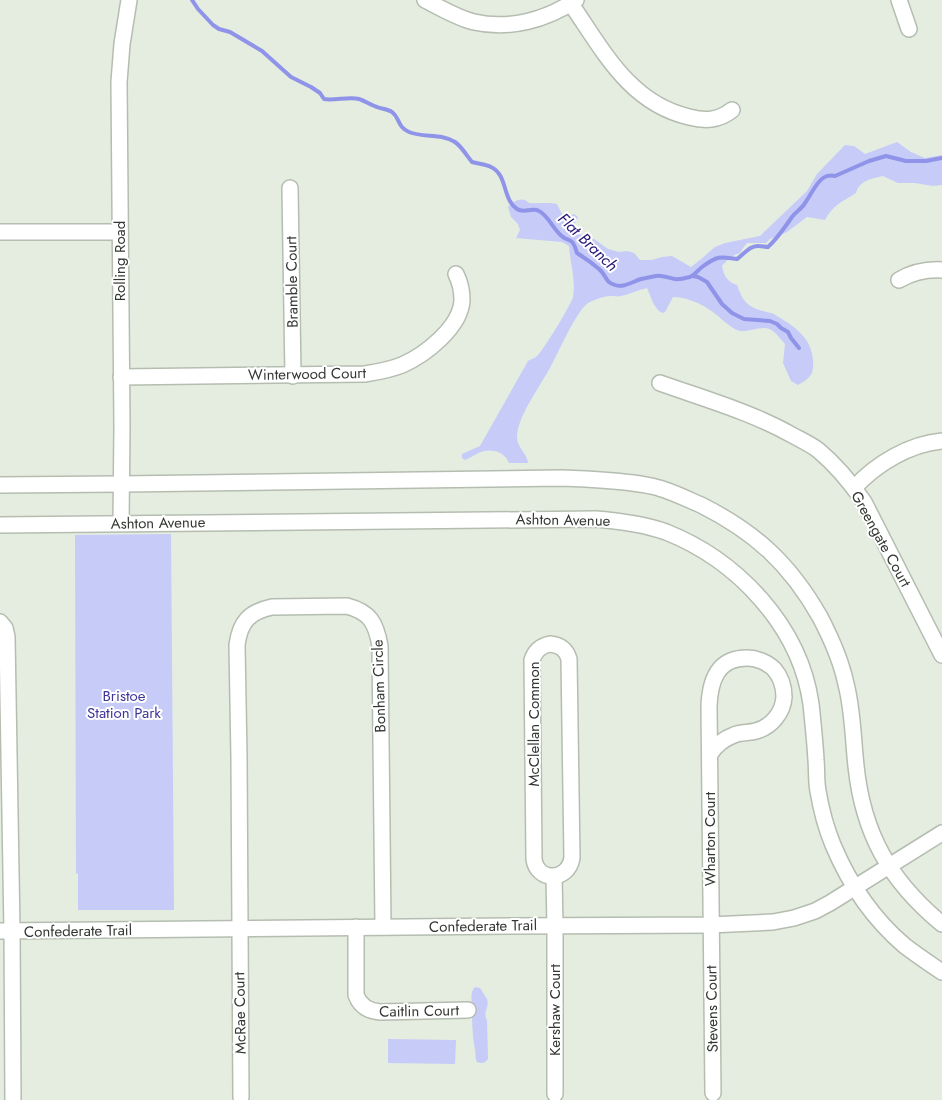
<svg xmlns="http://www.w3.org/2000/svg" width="942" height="1100" viewBox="0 0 942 1100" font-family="Jost,sans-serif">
  <rect width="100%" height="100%" fill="#e5ede1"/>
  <g fill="#c6cbf8">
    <path d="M897 142 911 152 925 158 942 155V185L933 186 915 183H898L883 176C871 179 860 180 856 193 842 202 833 205 825 220L807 217 787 232 770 239 766 243H747L743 248 740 253C732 255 727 260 722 266 724 277 728 282 737 285 740 293 743 301 749 305 756 310 764 311 771 313 775 314 778 317 782 319 798 329 812 340 813 361 814 375 810 378 798 385L791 381 783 363 785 344C781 340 778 335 774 332 763 322 749 335 737 330 730 327 724 321 718 316 706 306 689 297 673 297L665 312 662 313C653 308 651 296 647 288 638 290 630 294 621 296 617 297 614 296 610 296 603 296 594 300 588 303 577 310 558 353 551 366 541 385 519 414 517 435 516 447 527 453 528 463H509C505 452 492 448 481 452 476 454 470 458 465 460L462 458V454L480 446 528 361C531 359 536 358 538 355 544 349 571 305 573 297 576 280 570 262 569 246L562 242 516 238 520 230 518 224 511 217 508 207 511 203C518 200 523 197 529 203 538 204 548 202 557 204L563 216 567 217 574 214 578 217 575 222 576 230 584 237 594 239 608 249 619 252 627 251 634 253 640 260H652L662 257 672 256 691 267 700 260 715 247 725 243 760 236 807 191 817 174 845 145 854 146 865 154Z"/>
    <polygon points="171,534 174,910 78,910 78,874 76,873 75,535"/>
    <path d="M475 987 480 988C482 991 485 996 487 999 490 1008 482 1012 487 1020L488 1059C485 1063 482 1064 477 1062 475 1058 476 1055 475 1050 472 1034 472 1019 472 1003 471 997 471 991 475 987Z"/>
    <polygon points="388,1039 456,1040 455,1064 388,1063"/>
  </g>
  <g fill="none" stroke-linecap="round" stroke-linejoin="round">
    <g stroke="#8f94e9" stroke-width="4">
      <path d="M192 0 198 9 213 25 219 29 230 32 262 51 291 77 311 87 320 93 324 99C335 101 349 96 359 99 365 101 371 105 377 107 382 109 388 109 392 112 400 118 397 127 409 132 424 138 441 133 455 142 462 147 467 156 472 162 479 164 486 164 491 167 508 175 502 199 517 209 524 214 532 207 539 211 549 216 554 231 563 237 566 240 570 239 573 243 575 246 576 250 577 253 585 258 592 263 599 269 606 274 605 283 615 285 623 288 632 282 641 279 646 278 651 277 656 276 663 275 668 278 675 279 679 280 686 278 690 277 695 275 697 271 702 267 717 256 720 256 737 259 744 254 750 245 759 246 762 246 765 247 768 247 778 238 784 228 792 217 796 211 802 209 805 203 811 195 815 184 823 178 827 175 830 175 835 176L869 161 886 156 906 161H926L942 158"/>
      <polyline points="693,276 698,277 707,282 722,304 732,313 744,319 770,321 777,324 781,328 788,332 791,338 799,348"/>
    </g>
    <g stroke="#b5bdb1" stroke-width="18">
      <g id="minor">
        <path d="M425 0C441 8 457 18 474 22 510 30 546 20 576 0"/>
        <polyline points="899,0 909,29"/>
        <path d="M571 4C603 50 629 103 689 117 705 121 718 121 732 110"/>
        <polyline points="290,188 293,376"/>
        <polyline points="0,232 120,232"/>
        <path d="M899 280C913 272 926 269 942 270"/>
        <path d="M121 377 365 374C377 372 390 370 402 365 425 355 461 327 462 300 462 291 460 282 456 274"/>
        <path d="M660 383C705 399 751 412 792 435 801 440 810 444 818 450 836 465 851 483 864 502L942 655"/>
        <path d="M0 485 121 484 561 478C588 479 614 480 640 484 646 485 653 486 659 488 673 492 687 499 701 505 755 532 790 564 820 617 831 638 841 660 846 684 853 711 853 739 856 766 863 834 890 881 942 924"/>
        <path d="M854 488C876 464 909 444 942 441"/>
        <polyline points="121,523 122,427 119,82 122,44 129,0"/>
        <path d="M0 525 596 519C620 521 644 524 666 532 737 560 800 626 811 704 813 723 815 742 816 760 817 770 816 781 818 791 821 809 826 828 833 845 849 883 873 919 905 946 917 955 930 964 942 972"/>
        <polyline points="0,622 5,628 7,637 12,931 13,1099"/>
        <path d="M550 644C560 645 566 649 569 659L572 858C568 882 537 882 534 859L532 660C535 651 540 646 550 644Z"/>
        <path d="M710 754C716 745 723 739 734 735 741 732 749 733 756 731 771 727 783 713 784 697 784 687 781 677 774 669 767 662 756 658 747 658 717 658 710 681 709 706L713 1093"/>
        <polyline points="554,876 555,926 555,1094"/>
        <path d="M356 927V995C360 1006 368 1011 380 1012L468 1010"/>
        <polyline points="0,931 514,926 710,925 773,922 794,918 815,911 830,903 942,833"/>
        <path d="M241 1097 239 758 237 645C240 622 249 612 272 607L347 606C370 612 376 623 380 646L383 927"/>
      </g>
    </g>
    <use href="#minor" stroke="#fff" stroke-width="15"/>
  </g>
  <g text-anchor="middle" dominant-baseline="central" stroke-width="4" stroke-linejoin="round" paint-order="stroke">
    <g font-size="15" fill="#343833" stroke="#fff">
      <text transform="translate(120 261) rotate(-90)">Rolling Road</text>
      <text transform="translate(292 282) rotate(-91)">Bramble Court</text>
      <text transform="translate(307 374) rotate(-1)">Winterwood Court</text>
      <text transform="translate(563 520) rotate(1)">Ashton Avenue</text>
      <text transform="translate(158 523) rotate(-1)">Ashton Avenue</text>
      <text transform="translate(881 539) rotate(61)">Greengate Court</text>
      <text transform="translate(379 686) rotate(-92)">Bonham Circle</text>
      <text transform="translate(534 724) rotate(-90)">McClellan Common</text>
      <text transform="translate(710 839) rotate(-90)">Wharton Court</text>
      <text transform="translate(483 926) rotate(-1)">Confederate Trail</text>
      <text transform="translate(78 931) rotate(-1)">Confederate Trail</text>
      <text transform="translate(712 1009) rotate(-91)">Stevens Court</text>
      <text transform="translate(555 1010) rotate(-90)">Kershaw Court</text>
      <text transform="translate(419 1011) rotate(-1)">Caitlin Court</text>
      <text transform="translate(240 1013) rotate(-91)">McRae Court</text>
    </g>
    <g font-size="15" fill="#3e3799" stroke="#fff">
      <text x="124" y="696">Bristoe<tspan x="124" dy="17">Station Park</tspan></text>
    </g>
    <g font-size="16" font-style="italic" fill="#281779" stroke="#fff">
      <text transform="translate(588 242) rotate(44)">Flat Branch</text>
    </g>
  </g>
</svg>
